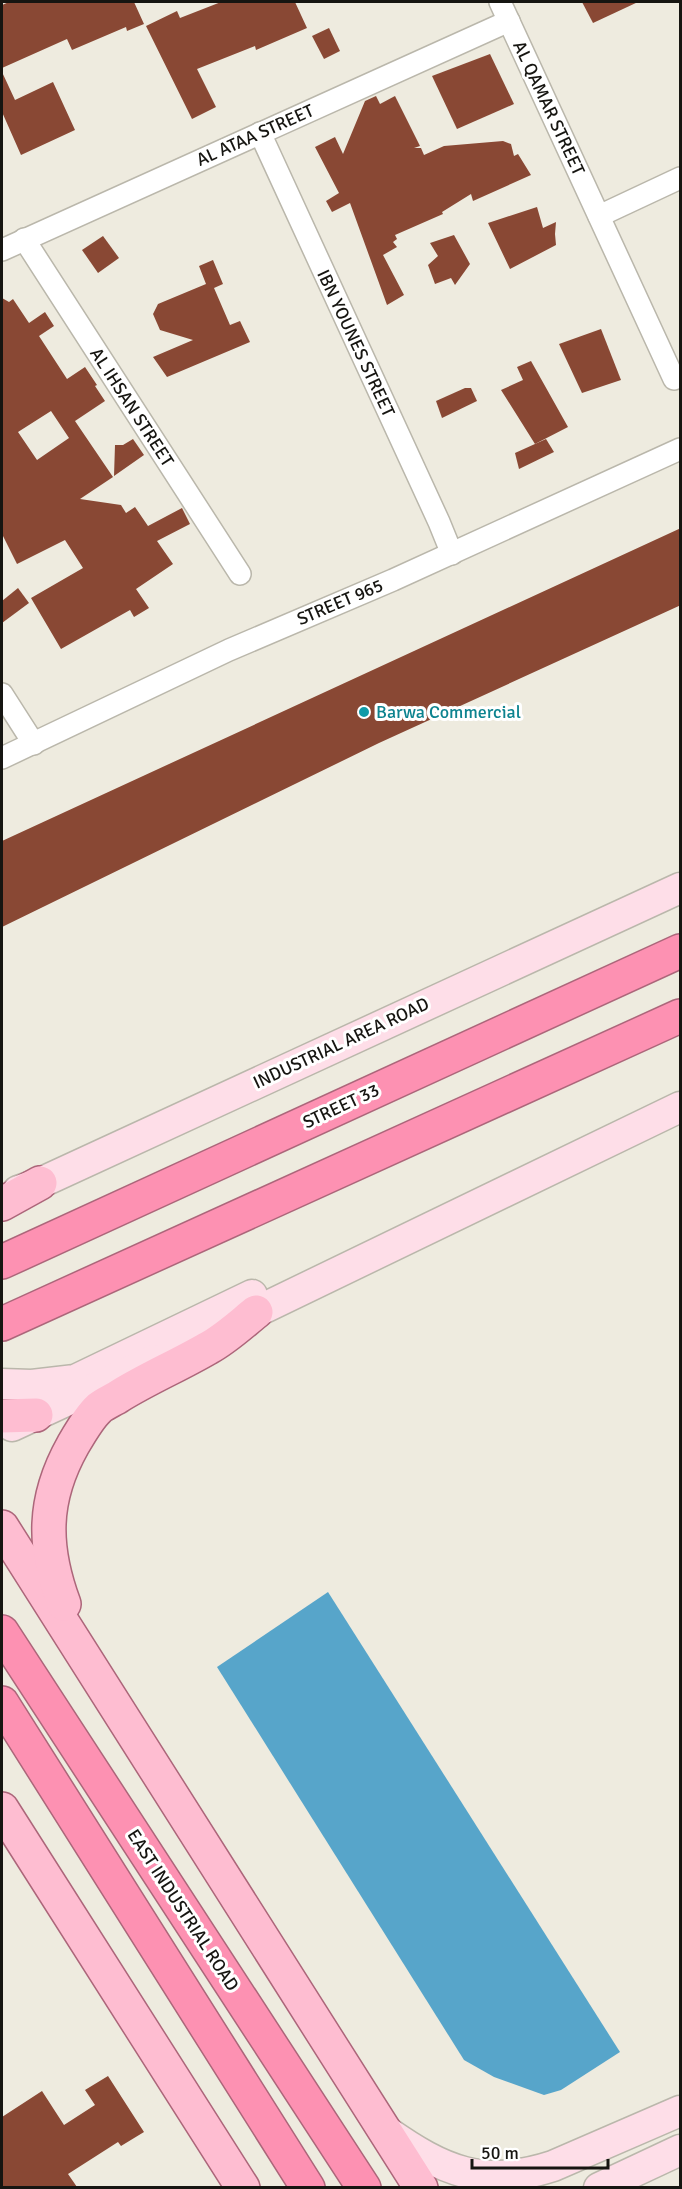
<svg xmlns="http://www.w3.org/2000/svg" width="682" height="2189" viewBox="0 0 682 2189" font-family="Signika,sans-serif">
  <rect width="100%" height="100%" fill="#eeebdf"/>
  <polygon fill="#57a5ca" points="328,1592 620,2052 561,2090 544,2095 494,2077 464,2060 217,1667"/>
  <g fill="#894834" fill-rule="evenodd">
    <polygon points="9,2 134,2 144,24 127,31 126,27 72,50 67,39 2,68 2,5"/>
    <polygon points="221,2 295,2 307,28 256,50 255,46 197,69 216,107 192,119 146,26 177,11 180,18"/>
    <polygon points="582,2 638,2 593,23"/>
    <polygon points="329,28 340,51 324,59 312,36"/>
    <polygon points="490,54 514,104 457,129 432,76"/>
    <polygon points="2,72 15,100 53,82 75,130 21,155 2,112"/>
    <polygon points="376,96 380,104 395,96 420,146 414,148 421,148 424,155 444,146 503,141 511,144 514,156 518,154 531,175 473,201 471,194 442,212 443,214 395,235 397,239 393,242 397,247 383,255 404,295 387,305 350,203 332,212 326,201 339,193 315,147 335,137 343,154 365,101"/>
    <polygon points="537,207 543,228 556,222 555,234 556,245 510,269 488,223"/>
    <polygon points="454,235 470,264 455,285 451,278 435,284 428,265 438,256 430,243"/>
    <polygon points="103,236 119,258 98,273 82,250"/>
    <polygon points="213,260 223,284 214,288 230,325 240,321 250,342 167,377 153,357 193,340 160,330 153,314 158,304 206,284 199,266"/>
    <path d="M2 298 9 302 13 299 29 323 45 312 54 326 39 336 67 379 85 367 97 385 95 386 105 401 75 421 113 477 80 499 121 505 126 513 135 507 148 526 182 508 190 524 157 541 173 564 136 589 149 608 134 617 130 610 61 649 31 598 83 568 65 540 17 564 2 534ZM51 411 69 438 37 460 18 432Z"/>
    <polygon points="601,329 621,380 582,393 559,344"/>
    <polygon points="531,361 568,427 535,444 501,390 523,380 517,367"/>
    <polygon points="465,388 471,388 477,401 442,418 436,401"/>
    <polygon points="133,439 144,455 114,476 115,445 123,445"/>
    <polygon points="546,439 554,452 519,469 515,453"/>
    <polygon points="681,528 681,605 379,743 2,927 2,841"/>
    <polygon points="18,588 29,603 2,623 2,601"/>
    <polygon points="108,2076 144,2132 121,2146 118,2142 68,2174 77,2187 2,2187 2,2117 42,2091 64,2125 95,2105 85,2090"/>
  </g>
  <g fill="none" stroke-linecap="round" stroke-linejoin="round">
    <g stroke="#bab7ab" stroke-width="24">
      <g id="street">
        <polyline points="500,2 674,379"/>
        <polyline points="260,133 439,522 452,554"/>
        <polyline points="599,216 680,178"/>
        <polyline points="24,239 240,574"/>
        <polyline points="2,250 509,21"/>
        <polyline points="2,694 34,744"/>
        <polyline points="2,758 229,650 393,580 680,449"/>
      </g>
    </g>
    <g stroke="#bab7ab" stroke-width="33">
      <g id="secondary">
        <polyline points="18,1191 40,1183 680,888"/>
        <polyline points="233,1323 680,1107"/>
        <polyline points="2,1384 32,1385 75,1380 252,1295"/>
        <polyline points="12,1426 154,1360"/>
        <path d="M386 2131C443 2171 483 2189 553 2166L680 2111"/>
        <polyline points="599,2188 680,2150"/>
      </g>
    </g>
    <g stroke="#ac667a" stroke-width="36">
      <g id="primary">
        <polyline points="2,1204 40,1183"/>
        <polyline points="2,1416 36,1415"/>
        <polyline points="2,1527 421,2188"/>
        <path d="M64 1604C43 1547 42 1500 73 1445 80 1433 89 1417 99 1408 105 1403 113 1400 119 1396 148 1378 179 1365 208 1348 225 1339 241 1324 256 1312"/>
        <polyline points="2,1809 243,2188"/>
      </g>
    </g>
    <g stroke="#ac667a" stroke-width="36">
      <g id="highway">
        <polyline points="2,1262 680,951"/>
        <polyline points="2,1324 680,1016"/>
        <polyline points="2,1632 364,2188"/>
        <polyline points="2,1703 308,2188"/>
      </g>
    </g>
    <use href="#street" stroke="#fff" stroke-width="21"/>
    <use href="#secondary" stroke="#fedee8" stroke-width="30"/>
    <use href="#primary" stroke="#febdd1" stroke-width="33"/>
    <use href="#highway" stroke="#fd91b2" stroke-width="33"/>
  </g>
  <circle fill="#0f9aa8" stroke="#fff" stroke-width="2" cx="364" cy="712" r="6"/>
  <g text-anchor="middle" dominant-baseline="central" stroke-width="6" stroke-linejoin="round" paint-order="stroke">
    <g font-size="18" fill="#161511" stroke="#fff">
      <text transform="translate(549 108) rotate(65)">AL QAMAR STREET</text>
      <text transform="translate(255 135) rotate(-24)">AL ATAA STREET</text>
      <text transform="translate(356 343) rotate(65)">IBN YOUNES STREET</text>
      <text transform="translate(132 407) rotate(57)">AL IHSAN STREET</text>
      <text transform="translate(340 602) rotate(-23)">STREET 965</text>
      <text transform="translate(341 1043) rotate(-25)">INDUSTRIAL AREA ROAD</text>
      <text transform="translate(341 1106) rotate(-25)">STREET 33</text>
      <text transform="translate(183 1910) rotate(57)">EAST INDUSTRIAL ROAD</text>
    </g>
    <g font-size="18" fill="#0d838f" stroke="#fff" text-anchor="start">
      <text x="376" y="712">Barwa Commercial</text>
    </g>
  </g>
  <rect width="682" height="2189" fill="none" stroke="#161511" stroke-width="6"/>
  <path d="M472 2159v9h136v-9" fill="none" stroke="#161511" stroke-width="3"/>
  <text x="481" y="2159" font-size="18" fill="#161511" stroke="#ffffff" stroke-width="4.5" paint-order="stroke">50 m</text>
</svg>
